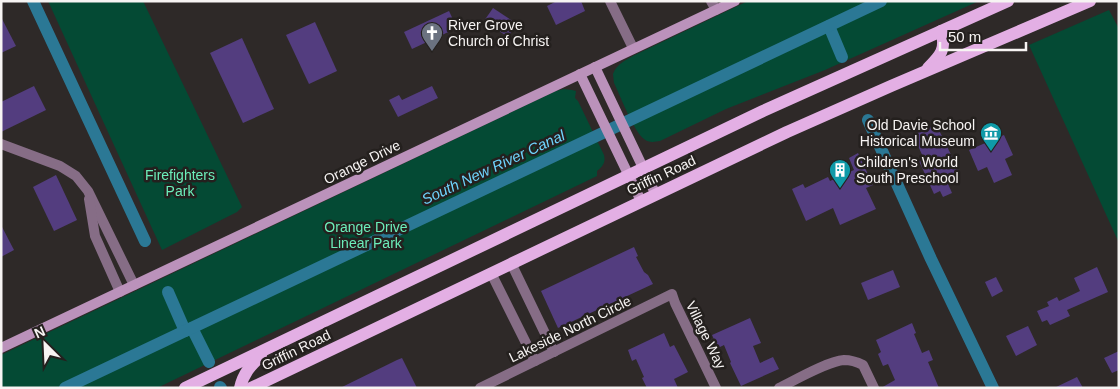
<svg xmlns="http://www.w3.org/2000/svg" width="1120" height="389" viewBox="0 0 1120 389" font-family="Arial,sans-serif">
  <rect width="100%" height="100%" fill="#2e2928"/>
  <g fill="#044a34">
    <polygon points="48,1 143,1 242,207 237,212 162,250"/>
    <path d="M748 1H979L825 70 726 109 660 141C654 142 649 143 644 139 634 132 620 95 614 83 614 82 613 75 613 74 616 64 629 58 637 54Z"/>
    <polygon points="1109,10 1119,29 1119,243 1029,45"/>
    <path d="M564 89 572 90 576 91 575 98 578 101 604 155C606 163 602 167 597 171V176L157 388H1V355L556 91Z"/>
  </g>
  <g fill="none" stroke-linecap="round" stroke-linejoin="round">
    <g stroke="#2b7895" stroke-width="12">
      <polyline points="33,1 145,241"/>
      <polyline points="829,26 842,57"/>
      <polyline points="868,120 931,259 993,388"/>
      <polyline points="168,292 185,331"/>
      <polyline points="192,328 209,362"/>
      <polyline points="220,387 221,388"/>
      <polyline points="65,388 881,1"/>
    </g>
  </g>
  <g fill="#533d7f">
    <polygon points="557,1 581,1 585,11 556,25 547,6"/>
    <polygon points="493,8 517,24 508,37 484,21"/>
    <polygon points="449,11 457,28 412,49 404,32"/>
    <polygon points="1,17 16,46 1,53"/>
    <polygon points="315,22 337,71 309,84 286,35"/>
    <polygon points="242,38 274,109 243,123 210,53"/>
    <polygon points="34,86 46,110 1,132 1,102"/>
    <polygon points="432,86 438,98 398,117 389,100 399,95 402,100"/>
    <polygon points="936,124 959,171 945,177 952,193 943,197 940,191 934,194 919,161 924,159 913,135"/>
    <polygon points="1004,135 1013,155 1005,159 1012,175 994,183 987,167 978,171 969,150"/>
    <polygon points="858,153 873,185 866,188 876,209 840,225 833,208 806,221 792,189 803,184 805,188 828,177 830,181 854,170 849,158"/>
    <polygon points="56,175 77,220 54,231 33,187"/>
    <polygon points="1,225 14,250 1,257"/>
    <polygon points="634,247 638,256 636,257 644,272 648,275 653,284 558,328 541,291"/>
    <polygon points="1097,267 1108,292 1067,310 1070,316 1050,325 1047,320 1042,322 1037,311 1049,306 1047,302 1057,297 1059,301 1080,291 1074,278"/>
    <polygon points="893,270 900,287 868,300 861,283"/>
    <polygon points="996,277 1003,291 992,297 985,282"/>
    <polygon points="750,318 761,343 753,346 760,363 773,357 779,369 741,386 730,363 731,362 724,345 718,348 712,335"/>
    <polygon points="912,323 916,333 914,334 922,353 929,350 933,360 928,362 939,388 881,388 895,380 888,364 883,366 878,354 881,352 876,340"/>
    <polygon points="1028,326 1037,345 1016,356 1006,336"/>
    <polygon points="664,333 670,347 674,345 688,372 674,379 678,388 647,388 642,378 644,377 636,359 632,361 628,350"/>
    <polygon points="1119,351 1119,370 1112,373 1104,358"/>
    <polygon points="402,358 417,388 340,388 397,360"/>
    <polygon points="1077,377 1083,388 1054,388"/>
  </g>
  <g fill="none" stroke-linecap="round" stroke-linejoin="round">
    <g stroke="#866d86" stroke-width="10">
      <polyline points="610,1 633,48"/>
      <polyline points="711,1 716,10"/>
      <polyline points="1,144 60,166 76,176 88,191 134,285"/>
      <polyline points="89,199 95,236 120,292"/>
      <polyline points="511,263 554,352"/>
      <polyline points="491,273 535,361"/>
      <polyline points="480,388 672,294 675,303 716,388"/>
      <path d="M779 388C795 380 828 361 844 360 851 360 857 362 863 365L874 388"/>
    </g>
    <g stroke="#bb92bb" stroke-width="10">
      <polyline points="595,67 656,195"/>
      <polyline points="580,74 641,201"/>
      <polyline points="1,348 735,1"/>
    </g>
    <g stroke="#e3afe4" stroke-width="12">
      <path d="M928 68C940 56 947 49 941 31"/>
      <polyline points="185,388 763,111 1008,1"/>
      <path d="M240 388C243 374 250 366 261 356"/>
      <polyline points="251,388 787,132 891,86 1090,1"/>
    </g>
  </g>
  <defs>
    <g id="church-pin" transform="scale(1.125)"><path d="M0 17L-7.5 6A9.5 9.5 0 1 1 7.5 6Z" fill="#6b7280" stroke="#24201e"/><path d="M-1.2-6h2.4v3.5h3.3v2.4h-3.3V6h-2.4V-.1h-3.3v-2.4h3.3Z" fill="#fff"/></g>
    <g id="museum-pin" transform="scale(1.125)"><path d="M0 17L-7.5 6A9.5 9.5 0 1 1 7.5 6Z" fill="#0f9aa8" stroke="#24201e"/><path d="M0-6L6-3V-2H-6V-3ZM-5-1h2V3h-2ZM-1-1h2V3h-2ZM3-1h2V3H3ZM-6 4H6V6H-6Z" fill="#fff"/></g>
    <g id="building-pin" transform="scale(1.125)"><path d="M0 17L-7.5 6A9.5 9.5 0 1 1 7.5 6Z" fill="#0f9aa8" stroke="#24201e"/><path d="M-4-6H4V6H1V3H-1V6H-4ZM-2.5-4.3h1.7v1.8h-1.7ZM.8-4.3h1.7v1.8H.8ZM-2.5-1h1.7V.8h-1.7ZM.8-1h1.7V.8H.8Z" fill="#fff"/></g>
  </defs>
  <g fill-rule="evenodd">
    <use href="#church-pin" x="432" y="33"/>
    <use href="#museum-pin" x="991" y="133"/>
    <use href="#building-pin" x="840" y="170"/>
  </g>
  <g text-anchor="middle" dominant-baseline="central" stroke-width="5" stroke-linejoin="round" paint-order="stroke">
    <g font-size="14" fill="#f7f4f3" stroke="#24201e" text-anchor="start">
      <text x="448" y="25">River Grove<tspan x="448" dy="16">Church of Christ</tspan></text>
      <text x="975" y="125" text-anchor="end">Old Davie School<tspan x="975" dy="16">Historical Museum</tspan></text>
      <text x="856" y="162">Children's World<tspan x="856" dy="16">South Preschool</tspan></text>
    </g>
    <g font-size="14" fill="#f7f4f3" stroke="#24201e">
      <text transform="translate(362 162) rotate(-26)">Orange Drive</text>
      <text transform="translate(661 175) rotate(-25)">Griffin Road</text>
      <text transform="translate(570 329) rotate(-26)">Lakeside North Circle</text>
      <text transform="translate(706 335) rotate(64)">Village Way</text>
      <text transform="translate(296 350) rotate(-26)">Griffin Road</text>
    </g>
    <g font-size="14" fill="#6ceeba" stroke="#24201e">
      <text x="180" y="175">Firefighters<tspan x="180" dy="16">Park</tspan></text>
      <text x="366" y="227">Orange Drive<tspan x="366" dy="16">Linear Park</tspan></text>
    </g>
    <g font-size="15" font-style="italic" fill="#6fd4fd" stroke="#24201e">
      <text transform="translate(493 167) rotate(-25)">South New River Canal</text>
    </g>
  </g>
  <rect width="1120" height="389" fill="none" stroke="#f7f4f3" stroke-width="5"/>
  <g transform="translate(45 344) rotate(336)" stroke="#24201e" stroke-width="4" paint-order="stroke">
  <path d="M0-4L9 19L0 12L-9 19Z" fill="#f7f4f3"/>
  <text y="-8" font-size="14" font-weight="bold" text-anchor="middle" fill="#f7f4f3">N</text>
  </g>
  <path d="M940 42v8h86v-8" fill="none" stroke="#f7f4f3" stroke-width="2.5"/>
  <text x="948" y="42" font-size="15" fill="#f7f4f3" stroke="#24201e" stroke-width="4" paint-order="stroke">50 m</text>
</svg>
